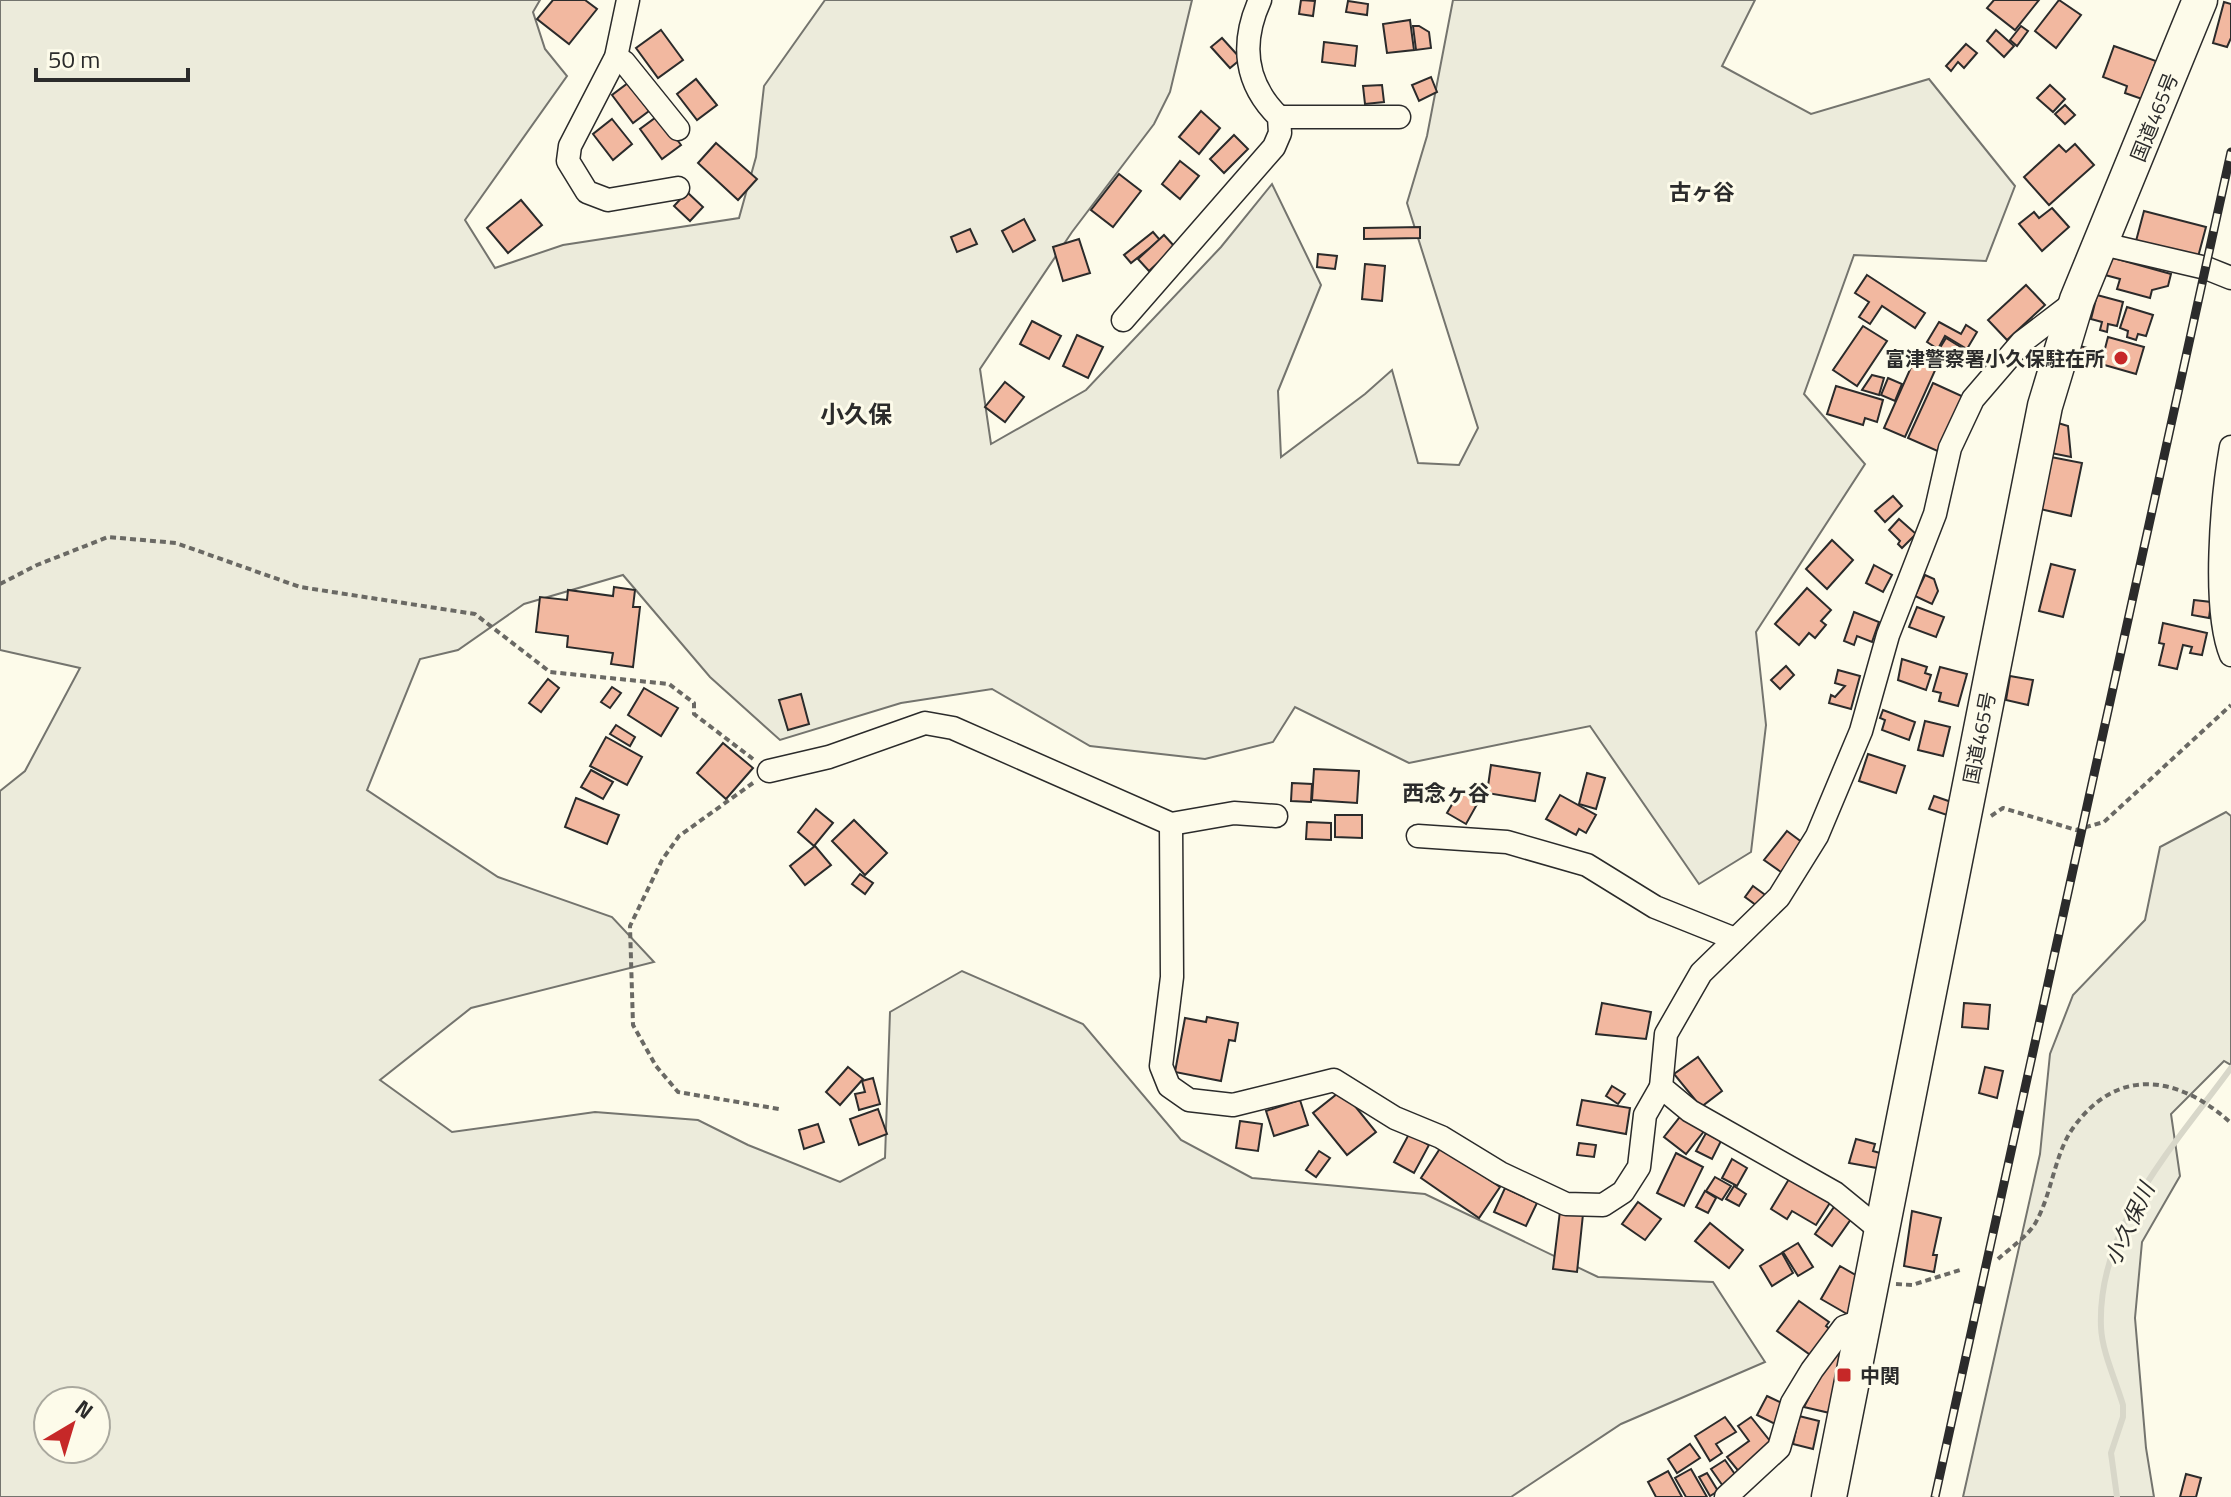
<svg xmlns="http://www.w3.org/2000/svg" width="2231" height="1497" viewBox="0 0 2231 1497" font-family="'Titillium Web','Noto Sans JP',sans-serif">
  <rect width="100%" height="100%" fill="#fdfbea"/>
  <g fill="#ecebdb" stroke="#74746e" stroke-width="2" fill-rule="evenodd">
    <path d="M0 0H540L533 12 545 49 567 76 465 220 495 268 563 245 739 218 756 157 764 86 825 0H1192L1170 92 1154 124 1072 232 980 369 991 444 1086 390 1221 247 1272 184 1321 285 1278 391 1281 457 1365 394 1392 370 1418 463 1459 465 1478 428 1407 203 1427 136 1453 0H1755L1722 66 1811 114 1929 79 2015 186 1986 261 1854 255 1804 394 1865 464 1756 632 1766 725 1751 852 1699 884 1590 726 1409 763 1295 707 1273 742 1205 759 1090 746 992 689 901 703 780 740 710 677 623 575 524 604 458 650 420 659 367 790 498 877 612 917 654 962 471 1008 380 1080 452 1132 595 1112 698 1120 748 1145 840 1182 885 1158 890 1012 962 971 1083 1024 1181 1140 1252 1178 1425 1194 1598 1277 1713 1282 1765 1362 1621 1424 1511 1497H0V791L25 771 80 668 0 650ZM48 1401H96V1449H48Z"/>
    <polygon points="2226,812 2231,816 2231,1065 2224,1061 2171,1114 2180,1176 2142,1242 2135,1318 2146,1448 2154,1497 1963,1497 2040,1154 2050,1054 2073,995 2145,920 2160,847"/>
  </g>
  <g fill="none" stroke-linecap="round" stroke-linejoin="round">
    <path stroke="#d8d7c9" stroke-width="6" d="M2117 1497 2111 1453 2123 1417V1405C2116 1381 2102 1352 2101 1327 2097 1226 2175 1145 2231 1068"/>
  </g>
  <g fill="#f2b8a0" stroke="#2b2b2b" stroke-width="2">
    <polygon points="553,0 585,0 597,9 569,44 537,19"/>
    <polygon points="1301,0 1315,1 1313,16 1299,14"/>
    <polygon points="1994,0 2039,0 2015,30 1987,8"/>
    <polygon points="2059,0 2081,15 2056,48 2035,31"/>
    <polygon points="1348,1 1368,4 1367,15 1346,12"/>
    <polygon points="2224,2 2231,4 2231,38 2227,47 2213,43"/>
    <polygon points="1410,20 1414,50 1387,53 1383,24"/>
    <polygon points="1413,26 1419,26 1429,32 1431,48 1416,50"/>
    <polygon points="2021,26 2028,31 2017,46 2010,40"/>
    <polygon points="661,30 683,60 658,78 636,48"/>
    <polygon points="1996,30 2014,46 2004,57 1987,41"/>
    <polygon points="1222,38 1241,59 1230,68 1211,47"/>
    <polygon points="1324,42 1357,46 1355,66 1322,62"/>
    <polygon points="1966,44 1977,53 1964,68 1958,62 1951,71 1946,66"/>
    <polygon points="2114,46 2156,61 2142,99 2125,93 2127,86 2103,77"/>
    <polygon points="1431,77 1437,92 1419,101 1412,85"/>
    <polygon points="696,79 717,105 697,120 677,94"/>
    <polygon points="628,83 649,111 633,123 612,95"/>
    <polygon points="1382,85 1384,102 1365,104 1363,86"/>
    <polygon points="2050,85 2065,99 2053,112 2037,98"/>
    <polygon points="2065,105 2075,115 2065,124 2055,114"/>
    <polygon points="1201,111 1220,128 1199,154 1179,137"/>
    <polygon points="659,115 681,145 662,159 640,129"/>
    <polygon points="612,119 632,144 613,160 593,134"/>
    <polygon points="1234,135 1248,149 1224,173 1210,159"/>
    <polygon points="716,143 757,179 738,200 698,163"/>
    <polygon points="2075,144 2094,165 2049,205 2024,177 2059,145 2066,152"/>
    <polygon points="1180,161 1199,176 1180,199 1162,184"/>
    <polygon points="1119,174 1141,191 1113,227 1091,210"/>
    <polygon points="687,192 703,207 690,221 674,206"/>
    <polygon points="521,200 542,225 508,253 487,228"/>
    <polygon points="2052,208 2069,227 2042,251 2019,224 2034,212 2039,218"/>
    <polygon points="2144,211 2206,227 2198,257 2136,241"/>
    <polygon points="1024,219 1035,240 1013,252 1002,231"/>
    <polygon points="1420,227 1420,238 1364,239 1364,228"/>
    <polygon points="970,229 977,244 957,252 951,237"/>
    <polygon points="1153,232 1160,240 1131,263 1124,255"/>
    <polygon points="1164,235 1175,247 1149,271 1138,259"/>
    <polygon points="1079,239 1090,273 1063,281 1053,247"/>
    <polygon points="1318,254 1337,256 1335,269 1317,267"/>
    <polygon points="2110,257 2171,274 2168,286 2152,290 2150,298 2117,289 2120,279 2105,275"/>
    <polygon points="1365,264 1385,266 1382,301 1362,299"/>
    <polygon points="1867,275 1925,313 1915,328 1882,306 1870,324 1859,317 1869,302 1855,293"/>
    <polygon points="2026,285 2045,305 2007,340 1988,320"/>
    <polygon points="2097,295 2123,302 2117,326 2108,324 2107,332 2100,330 2102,322 2091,319"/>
    <polygon points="2127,307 2153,315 2146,336 2138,334 2136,340 2127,337 2128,331 2120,328"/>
    <polygon points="1032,321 1061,336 1049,359 1020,344"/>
    <polygon points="1939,322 1961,334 1966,325 1977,332 1967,349 1945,336 1938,349 1927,342"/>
    <polygon points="1863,326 1887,341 1857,386 1833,370"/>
    <polygon points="1077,335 1103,347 1088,378 1063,366"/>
    <polygon points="2108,337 2144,347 2136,374 2101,364"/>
    <polygon points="1946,338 1967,351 1960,364 1938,351"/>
    <polygon points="2080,346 2101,352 2097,365 2076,358"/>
    <polygon points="1916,356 1937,366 1905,437 1884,428"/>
    <polygon points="1872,375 1884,378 1879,395 1862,390"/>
    <polygon points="1888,378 1902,384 1895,401 1881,395"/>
    <polygon points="1005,382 1024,397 1005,422 985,407"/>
    <polygon points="1933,383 1966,398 1942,453 1908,438"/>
    <polygon points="1836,386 1883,400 1877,422 1865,418 1863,425 1827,414"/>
    <polygon points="2058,423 2068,426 2071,457 2051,453"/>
    <polygon points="2051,457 2082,463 2071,516 2040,509"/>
    <polygon points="1893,496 1902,506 1885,522 1875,511"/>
    <polygon points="1899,519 1916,534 1902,548 1898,544 1900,541 1889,530"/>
    <polygon points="1832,540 1853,560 1827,589 1806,569"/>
    <polygon points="2051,564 2075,570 2063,617 2039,611"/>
    <polygon points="1874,565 1892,575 1883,592 1866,583"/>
    <polygon points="1925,575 1934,579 1938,591 1932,604 1915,596"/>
    <polygon points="614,587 635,590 633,607 640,607 633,667 611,664 613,653 567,647 568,636 536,632 540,597 567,600 568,590 613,596"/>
    <polygon points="1807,588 1831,610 1821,621 1826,625 1815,638 1809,633 1799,645 1775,624"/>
    <polygon points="2194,600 2211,602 2209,618 2192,615"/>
    <polygon points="1917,607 1944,617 1936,637 1909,627"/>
    <polygon points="1854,612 1879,622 1872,642 1857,636 1854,645 1844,641"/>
    <polygon points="2163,623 2207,633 2202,655 2190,653 2192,647 2183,645 2177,669 2159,665 2164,644 2159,643"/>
    <polygon points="1902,659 1927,667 1925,673 1931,675 1926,690 1898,680"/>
    <polygon points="1786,666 1794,675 1780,689 1771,680"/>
    <polygon points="1940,667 1967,674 1958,706 1939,701 1941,693 1933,691"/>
    <polygon points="1838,670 1860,676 1851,709 1829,703 1831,695 1835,697 1845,686 1835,683"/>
    <polygon points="2010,676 2033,680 2028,705 2006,700"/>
    <polygon points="548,679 559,688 541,712 529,703"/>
    <polygon points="612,687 621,693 610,708 601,702"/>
    <polygon points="644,688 678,708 661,736 628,715"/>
    <polygon points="801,694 809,724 788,730 779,700"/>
    <polygon points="1883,710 1915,722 1909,740 1882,730 1885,720 1880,718"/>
    <polygon points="1925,721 1950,727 1943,756 1918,750"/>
    <polygon points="616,725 635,737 630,746 610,734"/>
    <polygon points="606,737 642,757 627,785 590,766"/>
    <polygon points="723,743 753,768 726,799 697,773"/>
    <polygon points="1868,754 1905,766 1896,793 1859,781"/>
    <polygon points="1491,765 1540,773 1535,801 1487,793"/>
    <polygon points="1314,769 1359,771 1357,803 1312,800"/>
    <polygon points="591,770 613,782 603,799 581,787"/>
    <polygon points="1587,773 1605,778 1596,809 1579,804"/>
    <polygon points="1292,783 1312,784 1311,802 1291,801"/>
    <polygon points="1461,789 1480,799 1466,824 1447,813"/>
    <polygon points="1560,795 1596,815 1586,833 1579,829 1576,835 1546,819"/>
    <polygon points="1934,796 1957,804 1953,817 1929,809"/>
    <polygon points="576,798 619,815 607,844 565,827"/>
    <polygon points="816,809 833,823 814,846 798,832"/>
    <polygon points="1335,815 1362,815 1362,838 1335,837"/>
    <polygon points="854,820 887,853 865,875 832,841"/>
    <polygon points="1307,822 1331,823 1331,840 1306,839"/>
    <polygon points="1787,831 1803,843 1781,872 1764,860"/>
    <polygon points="815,846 831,865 805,885 790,866"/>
    <polygon points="860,874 873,883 865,894 852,884"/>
    <polygon points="1753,886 1768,897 1760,908 1745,897"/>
    <polygon points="1602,1003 1651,1012 1646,1039 1596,1034"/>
    <polygon points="1964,1003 1990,1005 1988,1029 1962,1027"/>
    <polygon points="1207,1017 1238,1023 1235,1041 1229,1040 1221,1081 1175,1072 1185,1018 1206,1022"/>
    <polygon points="1698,1057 1722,1091 1701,1107 1674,1074"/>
    <polygon points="848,1067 863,1079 840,1105 826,1092"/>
    <polygon points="1985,1067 2003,1071 1997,1098 1979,1093"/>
    <polygon points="873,1078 880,1104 859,1110 855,1094 865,1092 862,1081"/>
    <polygon points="1612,1086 1625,1094 1618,1104 1606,1096"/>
    <polygon points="1342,1090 1376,1132 1347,1155 1313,1113"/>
    <polygon points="1300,1100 1308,1125 1274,1136 1266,1111"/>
    <polygon points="1582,1100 1630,1108 1626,1134 1577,1125"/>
    <polygon points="878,1109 887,1134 859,1145 850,1119"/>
    <polygon points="1683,1113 1705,1130 1686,1154 1664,1137"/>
    <polygon points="1240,1121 1262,1124 1258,1151 1236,1148"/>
    <polygon points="818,1124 824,1142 804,1149 799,1130"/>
    <polygon points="1706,1133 1721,1141 1712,1159 1696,1151"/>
    <polygon points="1409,1134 1429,1145 1414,1173 1394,1162"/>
    <polygon points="1856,1139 1875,1144 1873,1151 1880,1153 1877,1168 1849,1163"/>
    <polygon points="1579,1143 1596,1145 1594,1157 1577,1155"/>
    <polygon points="1441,1147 1500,1187 1479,1218 1421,1178"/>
    <polygon points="1319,1151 1330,1158 1316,1177 1306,1170"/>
    <polygon points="1676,1153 1703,1167 1684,1206 1657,1193"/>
    <polygon points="1732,1159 1747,1168 1737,1186 1722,1178"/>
    <polygon points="1792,1174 1833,1198 1816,1225 1792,1211 1787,1219 1771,1209"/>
    <polygon points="1715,1177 1731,1186 1722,1200 1706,1191"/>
    <polygon points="1734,1186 1746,1194 1739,1206 1726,1199"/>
    <polygon points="1505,1188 1537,1203 1526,1226 1494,1212"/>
    <polygon points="1705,1191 1716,1198 1708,1213 1696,1207"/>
    <polygon points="1839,1200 1856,1212 1832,1246 1815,1234"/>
    <polygon points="1638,1202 1661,1219 1645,1240 1622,1224"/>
    <polygon points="1560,1211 1583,1214 1577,1272 1553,1269"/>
    <polygon points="1912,1211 1941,1218 1933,1255 1937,1255 1934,1272 1904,1266"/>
    <polygon points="1710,1223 1743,1250 1729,1268 1695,1241"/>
    <polygon points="1798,1243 1813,1267 1798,1276 1783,1252"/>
    <polygon points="1782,1253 1793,1273 1772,1286 1760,1266"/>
    <polygon points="1840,1266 1866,1281 1847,1314 1821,1299"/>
    <polygon points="1799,1301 1829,1322 1826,1326 1835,1333 1816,1359 1777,1331"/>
    <polygon points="1837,1344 1850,1347 1834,1414 1804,1407"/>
    <polygon points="1767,1396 1784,1404 1775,1424 1757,1415"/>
    <polygon points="1799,1416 1819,1421 1813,1449 1793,1444"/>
    <polygon points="1725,1417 1736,1432 1716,1444 1722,1453 1710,1461 1695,1436"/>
    <polygon points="1751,1417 1774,1446 1740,1473 1727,1457 1749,1441 1738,1426"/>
    <polygon points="1690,1444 1700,1458 1677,1473 1668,1459"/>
    <polygon points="1725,1460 1739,1480 1725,1489 1711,1469"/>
    <polygon points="1691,1469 1707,1497 1686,1497 1675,1478"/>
    <polygon points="1668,1471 1682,1497 1656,1497 1648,1482"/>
    <polygon points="1707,1473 1718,1491 1710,1496 1699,1477"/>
    <polygon points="2186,1474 2201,1478 2196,1497 2180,1497"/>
  </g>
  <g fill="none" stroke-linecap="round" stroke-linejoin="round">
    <g stroke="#2b2b2b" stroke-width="25">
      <g id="minor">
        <polyline points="628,0 616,57 570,146 568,161 587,192 608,200 678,188"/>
        <polyline points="616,57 624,62 678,129"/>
        <polyline points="1279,117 1399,117"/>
        <polyline points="2103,244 2206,268 2231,278"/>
        <path d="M1123 320 1274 147 1280 133 1279 117C1245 84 1240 44 1260 0"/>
        <path d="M2231 447C2222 497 2212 609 2231 655"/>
        <polyline points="769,771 829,757 925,723 953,728 1171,824 1234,813 1276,816"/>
        <polyline points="1171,824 1172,977 1161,1066 1169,1086 1189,1100 1233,1105 1334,1080 1395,1118 1441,1137 1500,1173 1566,1204 1603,1205 1623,1192 1639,1167 1645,1115 1661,1087"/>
        <polyline points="1418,836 1507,842 1587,865 1655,907 1735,939"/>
        <polyline points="1879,1229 1835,1193 1690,1111 1661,1087 1666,1034 1701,973 1779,897 1817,836 1861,731 1888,635 1935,514 1950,448 1973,399 2022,342 2077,300"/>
        <polyline points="1726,1497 1779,1448 1792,1403 1812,1370 1844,1327 1864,1320"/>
      </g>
    </g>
    <g stroke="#2b2b2b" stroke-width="37">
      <polyline id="highway" points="1829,1497 2045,406 2077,300 2200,0"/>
    </g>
    <g stroke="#6a6964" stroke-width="4" stroke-dasharray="6 4" stroke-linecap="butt">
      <polyline points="0,584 37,565 108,537 176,543 300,587 475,614 550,672 669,684 694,703 694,714 753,759"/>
      <polyline points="753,783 679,836 662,860 630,926 633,1025 656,1066 678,1092 779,1109"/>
      <polyline points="1991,816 2003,808 2076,830 2104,822 2231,705"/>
      <path d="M1998 1259C2010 1248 2030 1235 2037 1220 2052 1192 2055 1153 2073 1128 2118 1065 2179 1076 2231 1123"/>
      <polyline points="1896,1284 1912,1285 1963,1269"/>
    </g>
    <use href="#minor" stroke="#fdfbea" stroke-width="22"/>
    <use href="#highway" stroke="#fdfbea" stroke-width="34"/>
    <g stroke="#2b2b2b" stroke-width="9">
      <polyline id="rail" points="1935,1497 2231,152"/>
    </g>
    <use href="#rail" stroke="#fdfbea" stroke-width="6" stroke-dasharray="18" stroke-linecap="butt"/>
  </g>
  <g fill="#c62828" stroke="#fdfbea" stroke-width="3">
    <circle cx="2121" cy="358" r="8"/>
    <rect x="1836" y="1367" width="16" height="16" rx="4"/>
  </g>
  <g text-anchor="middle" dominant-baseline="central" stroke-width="6" stroke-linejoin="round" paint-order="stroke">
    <g font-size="20" fill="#2b2b2b" stroke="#fdfbea">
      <text transform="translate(2154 117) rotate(-68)">国道465号</text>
      <text transform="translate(1979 738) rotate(-79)">国道465号</text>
    </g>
    <g font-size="20" font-weight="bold" fill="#2b2b2b" stroke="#fdfbea" text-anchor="end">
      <text x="2105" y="358">富津警察署小久保駐在所</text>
      <text x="1860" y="1375" text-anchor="start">中関</text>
    </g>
    <g font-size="22" font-weight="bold" fill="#2b2b2b" stroke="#fdfbea">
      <text x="1702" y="192">古ヶ谷</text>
      <text x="1446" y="793">西念ヶ谷</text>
    </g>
    <g font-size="22" font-style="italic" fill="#2b2b2b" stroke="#fdfbea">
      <text transform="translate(2129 1224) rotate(-65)">小久保川</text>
    </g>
    <g font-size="24" font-weight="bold" fill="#2b2b2b" stroke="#fdfbea">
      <text x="856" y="414">小久保</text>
    </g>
  </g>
  <g transform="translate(72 1425) rotate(38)"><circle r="38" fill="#fdfbea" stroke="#a9a89e" stroke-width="2"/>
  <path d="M0-6L14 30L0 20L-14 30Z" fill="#c62828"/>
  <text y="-12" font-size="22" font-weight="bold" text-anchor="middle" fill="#2b2b2b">N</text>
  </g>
  <path d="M36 68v12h152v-12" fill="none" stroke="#2b2b2b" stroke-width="4"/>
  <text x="48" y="68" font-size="24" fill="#2b2b2b" stroke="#fdfbea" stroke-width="6" paint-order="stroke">50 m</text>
</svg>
